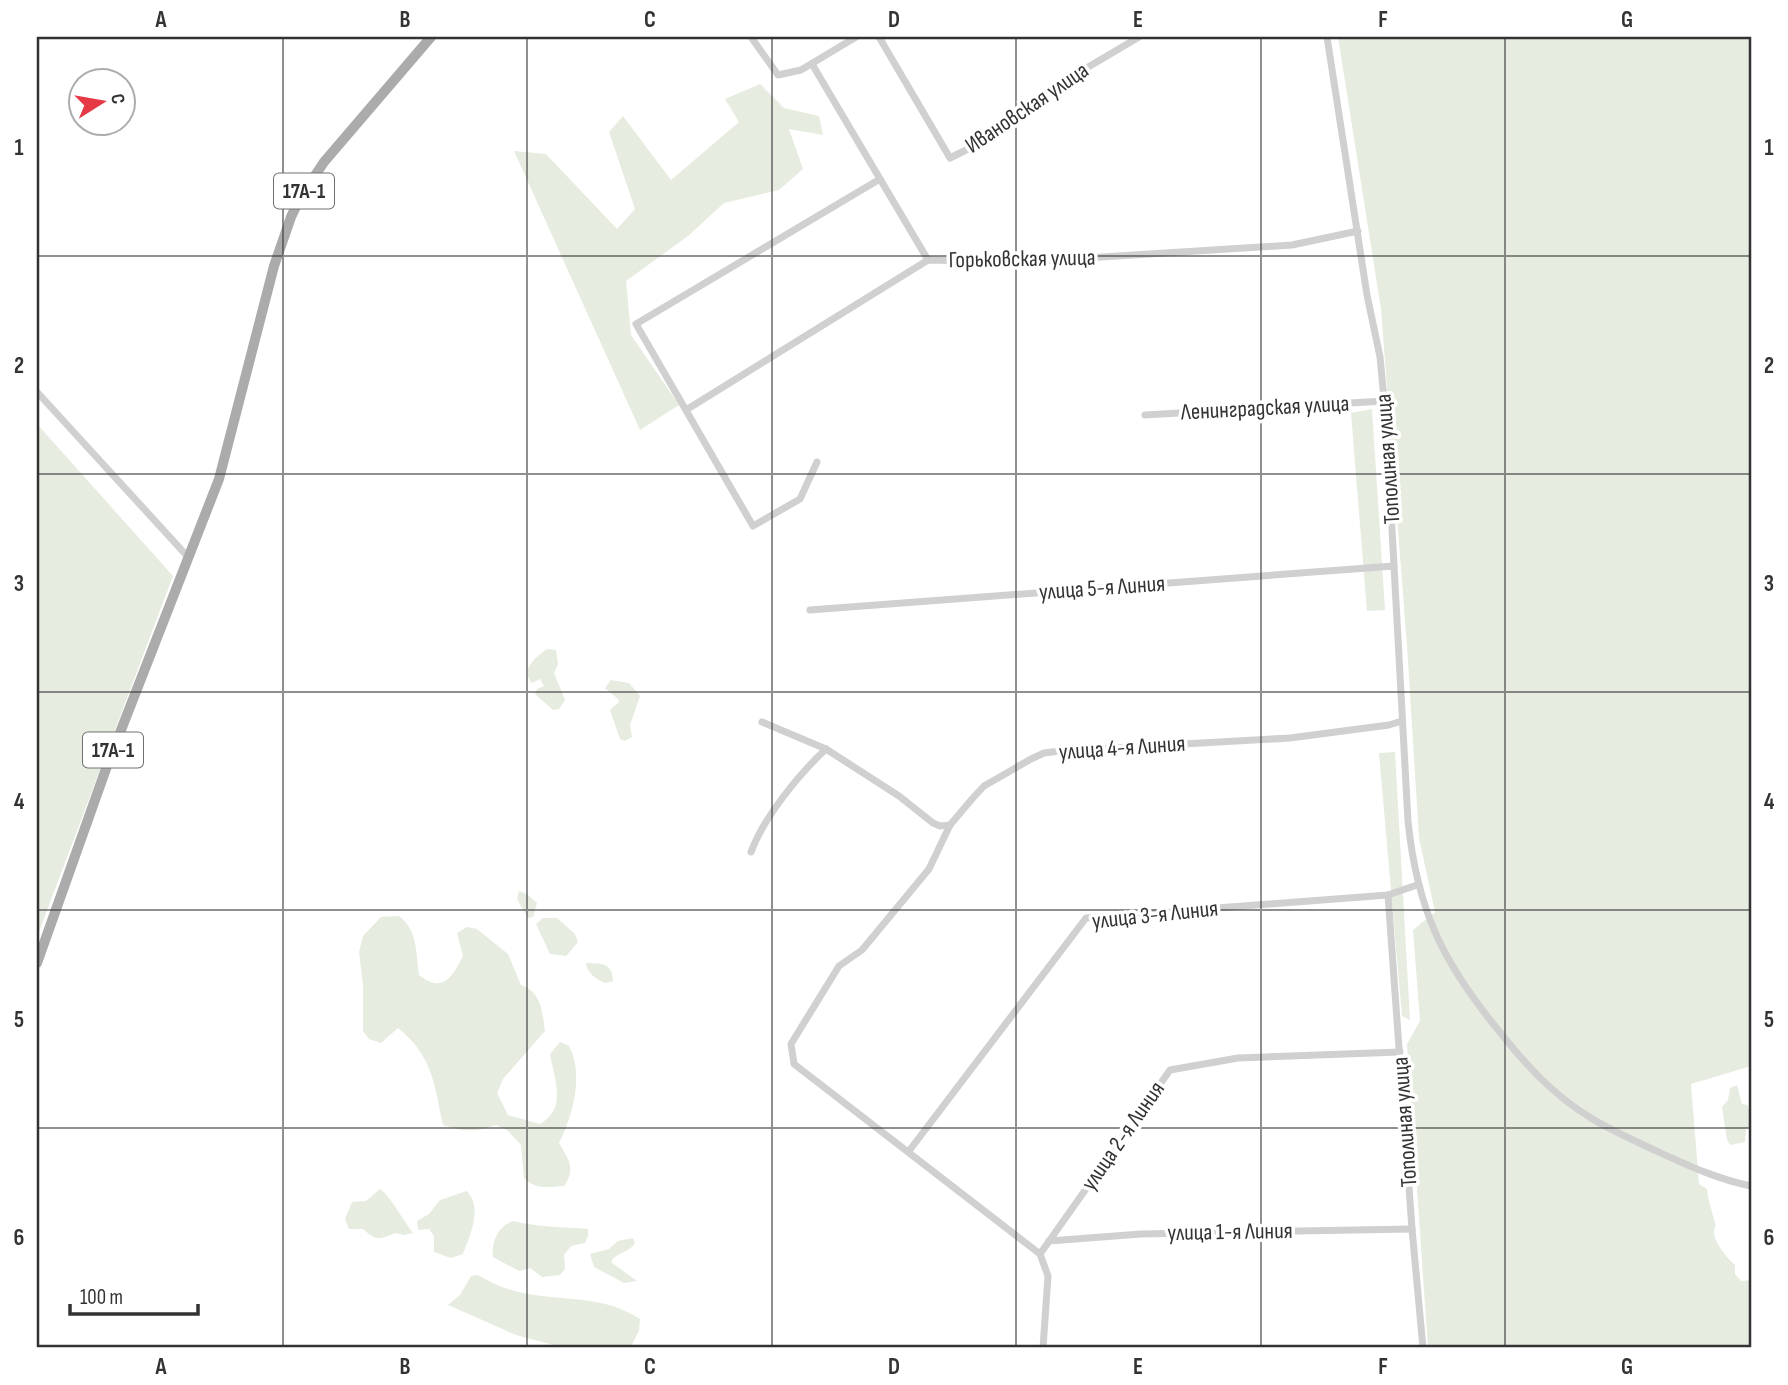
<svg xmlns="http://www.w3.org/2000/svg" width="1788" height="1385" viewBox="0 0 1788 1385" font-family="'Sofia Sans Condensed',sans-serif">
  <rect width="100%" height="100%" fill="#fff"/>
  <g fill="#e6ecdf">
    <path d="M1338 37H1751V1066L1691 1084 1699 1184 1707 1189C1708 1201 1712 1211 1715 1222 1717 1232 1714 1223 1714 1233 1714 1243 1729 1260 1735 1265V1274L1741 1281 1751 1280V1348H1428L1407 1044 1420 1021 1413 930 1435 912 1419 838 1407 646 1381 309Z"/>
    <polygon points="760,84 784,108 819,116 823,135 789,129 803,169 779,190 724,203 688,236 626,281 631,335 679,405 640,430 514,151 546,154 617,229 635,209 609,132 623,116 671,180 739,122 725,99"/>
    <polygon points="1372,409 1385,610 1367,611 1351,413"/>
    <polygon points="37,424 173,576 37,937"/>
    <path d="M547 649 556 650 558 664 554 673 565 700 559 709 553 710 535 694 537 689 544 686 540 679 532 683C520 669 536 657 547 649Z"/>
    <polygon points="611,680 629,683 640,696 630,725 632,737 625,741 620,739 610,710 619,702 618,699 605,688"/>
    <polygon points="1395,752 1410,1020 1402,1016 1379,753"/>
    <polygon points="519,891 527,894 537,903 533,917 528,918 517,899"/>
    <path d="M399 916C418 930 416 954 419 975 443 994 452 977 463 956L457 933 467 927 477 929 508 954 521 985C542 993 542 1011 545 1031L503 1079 497 1093 508 1115 540 1124C568 1108 554 1079 550 1054L560 1042 569 1046C584 1075 573 1115 559 1143 569 1160 576 1168 564 1186 549 1187 535 1190 524 1178L521 1145 507 1130 496 1125C476 1132 463 1132 443 1125 434 1084 433 1056 398 1028L381 1043 369 1039 363 1031V985L359 952 363 936 381 917Z"/>
    <polygon points="543,918 557,918 575,934 578,942 566,956 550,954 536,924"/>
    <path d="M586 963C602 964 612 962 613 981L605 983C597 979 587 974 586 963Z"/>
    <polygon points="1737,1085 1742,1104 1747,1105 1751,1114 1751,1125 1746,1129 1745,1142 1730,1145 1727,1140 1722,1107 1728,1100 1730,1088"/>
    <path d="M380 1189C388 1193 405 1223 413 1233L404 1235 395 1233C378 1240 377 1241 363 1229H349L345 1219 352 1202 366 1201Z"/>
    <path d="M467 1191C483 1209 470 1235 463 1254L451 1258 434 1252V1236L429 1229 418 1230 417 1221 429 1214 440 1200Z"/>
    <path d="M513 1221C538 1227 562 1227 588 1229V1236L585 1243 571 1246 564 1255 565 1269 560 1275 542 1277 530 1268 519 1271 493 1257C491 1242 498 1226 513 1221Z"/>
    <path d="M633 1238 635 1243C630 1252 618 1252 612 1260V1263L637 1281 624 1283 594 1267 590 1254 609 1249 618 1241Z"/>
    <path d="M478 1275C487 1280 497 1286 508 1289 555 1304 596 1291 640 1319L639 1331 630 1348H565L516 1335 448 1305 460 1295 471 1276Z"/>
  </g>
  <g fill="none" stroke-linecap="round" stroke-linejoin="round">
    <g stroke="#d0d0d0" stroke-width="7">
      <polyline points="751,37 778,75 801,70 856,37"/>
      <polyline points="879,37 950,158 976,145 1068,79 1139,37"/>
      <path d="M1327 37 1367 295 1380 357 1386 420 1408 821C1417 910 1443 963 1499 1031 1526 1065 1553 1095 1591 1118 1610 1130 1632 1139 1652 1149 1685 1164 1716 1179 1751 1186"/>
      <polyline points="812,64 928,260"/>
      <polyline points="37,392 188,557"/>
      <polyline points="686,410 928,260 1022,262 1292,245 1358,231"/>
      <polyline points="1145,415 1384,401"/>
      <polyline points="817,462 800,499 753,526 636,324 880,179"/>
      <polyline points="810,610 1394,566"/>
      <polyline points="762,722 826,749 899,796 933,823 940,826 950,825"/>
      <path d="M751 852C764 817 799 774 826 749"/>
      <polyline points="1388,895 1412,1229 1423,1348"/>
      <polyline points="909,1151 1086,918 1388,895 1417,885"/>
      <polyline points="1049,1241 1141,1234 1412,1229"/>
      <polyline points="1040,1254 1170,1070 1238,1058 1400,1052"/>
      <polyline points="1043,1348 1048,1276 1040,1254 794,1064 791,1044 839,966 862,950 929,869 950,825 972,799 984,786 1031,759 1044,753 1060,751 1290,738 1389,725 1402,721"/>
    </g>
    <polyline stroke="#ababab" stroke-width="10" points="37,963 107,766 219,479 274,266 291,217 300,198 324,162 431,37"/>
  </g>
  <path fill="none" stroke="#333" stroke-width="2" stroke-opacity="0.55" d="M283 37V1348M527 37V1348M772 37V1348M1016 37V1348M1261 37V1348M1505 37V1348M37 256H1751M37 474H1751M37 692H1751M37 910H1751M37 1128H1751"/>
  <g text-anchor="middle" dominant-baseline="central" stroke-width="7" stroke-linejoin="round" paint-order="stroke">
    <g fill="#fff" stroke="#707070" stroke-width="2">
      <rect x="274" y="173.5" width="60" height="35" rx="5"/>
      <rect x="83" y="732.5" width="60" height="35" rx="5"/>
    </g>
    <g font-size="21" font-weight="bold" fill="#333">
      <text x="304" y="191">17А-1</text>
      <text x="113" y="750">17А-1</text>
    </g>
    <g font-size="23" fill="#333" stroke="#fff">
      <text transform="translate(1027 108) rotate(-34)">Ивановская улица</text>
      <text transform="translate(1022 259) rotate(-1)">Горьковская улица</text>
      <text transform="translate(1265 408) rotate(-3)">Ленинградская улица</text>
      <text transform="translate(1388 459) rotate(-94)">Тополиная улица</text>
      <text transform="translate(1102 588) rotate(-4)">улица 5-я Линия</text>
      <text transform="translate(1122 748) rotate(-4)">улица 4-я Линия</text>
      <text transform="translate(1155 915) rotate(-6)">улица 3-я Линия</text>
      <text transform="translate(1405 1122) rotate(-94)">Тополиная улица</text>
      <text transform="translate(1123 1136) rotate(-55)">улица 2-я Линия</text>
      <text transform="translate(1230 1232) rotate(-1)">улица 1-я Линия</text>
    </g>
  </g>
  <rect width="1788" height="1385" fill="none" stroke="#ffffff" stroke-width="77"/>
  <g transform="translate(102 102) rotate(79)"><circle r="33" fill="#ffffff" stroke="#adadad" stroke-width="2"/>
  <path d="M0-5L12 26L0 18L-12 26Z" fill="#e63946"/>
  <text y="-10" font-size="19" font-weight="bold" text-anchor="middle" fill="#333333">С</text>
  </g>
  <path d="M70 1304v10h128v-10" fill="none" stroke="#333333" stroke-width="3.5"/>
  <text x="80" y="1304" font-size="21" fill="#333333" stroke="#ffffff" stroke-width="5" paint-order="stroke">100 m</text>
  <rect x="38" y="38" width="1712" height="1308" fill="none" stroke="#333" stroke-width="2.5"/>
  <g font-size="23" text-anchor="middle" font-weight="bold" fill="#333">
    <text x="161" y="27">A</text>
    <text x="405" y="27">B</text>
    <text x="650" y="27">C</text>
    <text x="894" y="27">D</text>
    <text x="1138" y="27">E</text>
    <text x="1383" y="27">F</text>
    <text x="1627" y="27">G</text>
    <text x="19" y="155">1</text>
    <text x="1769" y="155">1</text>
    <text x="19" y="373">2</text>
    <text x="1769" y="373">2</text>
    <text x="19" y="591">3</text>
    <text x="1769" y="591">3</text>
    <text x="19" y="809">4</text>
    <text x="1769" y="809">4</text>
    <text x="19" y="1027">5</text>
    <text x="1769" y="1027">5</text>
    <text x="19" y="1245">6</text>
    <text x="1769" y="1245">6</text>
    <text x="161" y="1374">A</text>
    <text x="405" y="1374">B</text>
    <text x="650" y="1374">C</text>
    <text x="894" y="1374">D</text>
    <text x="1138" y="1374">E</text>
    <text x="1383" y="1374">F</text>
    <text x="1627" y="1374">G</text>
  </g>
</svg>
